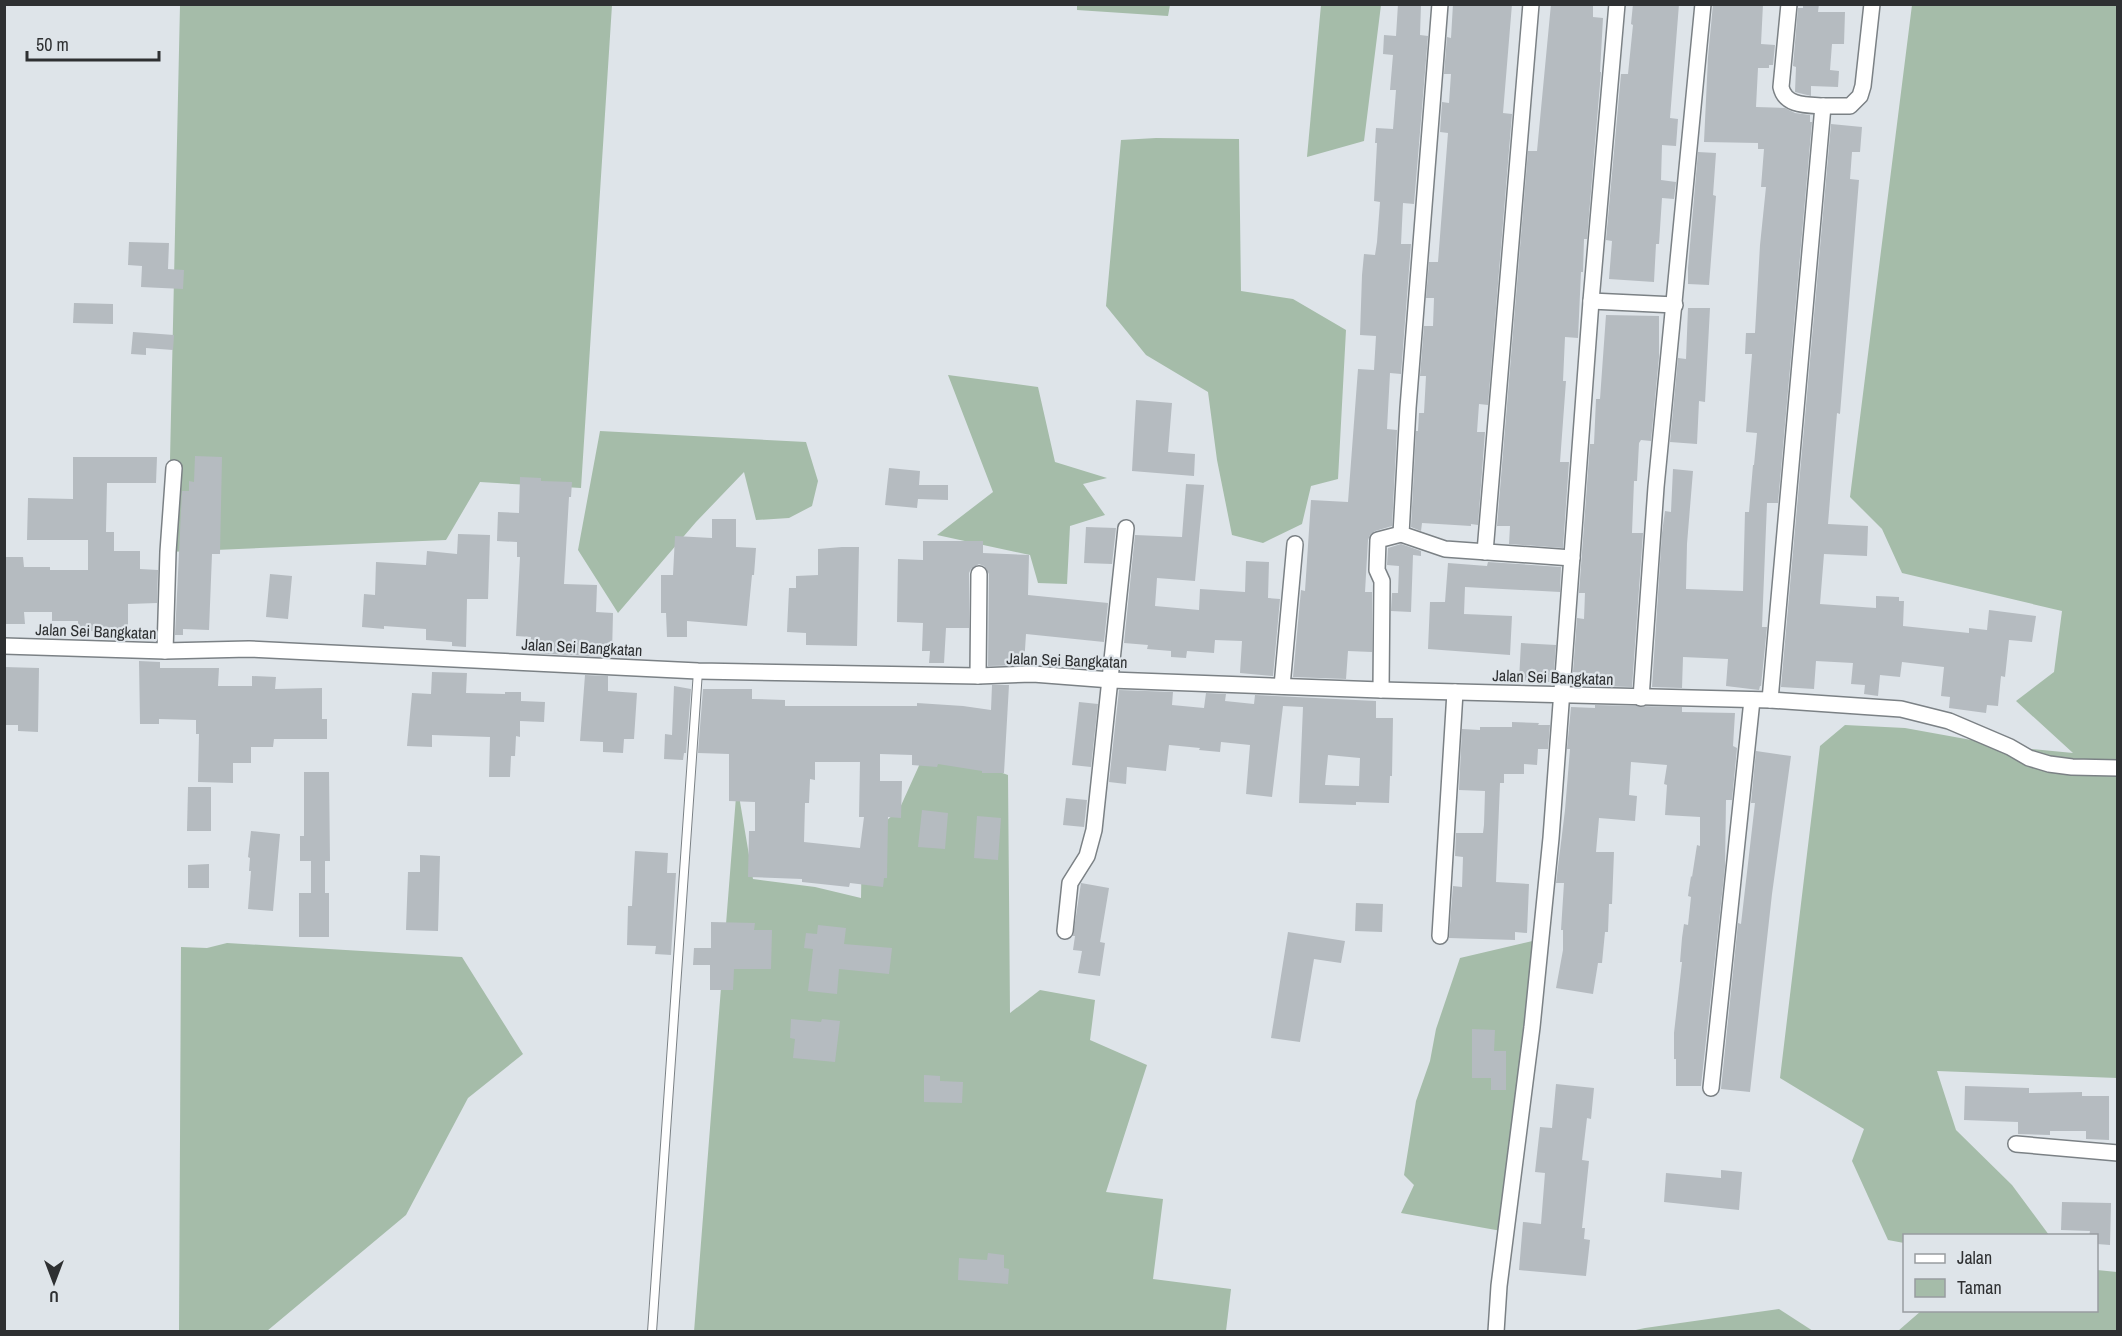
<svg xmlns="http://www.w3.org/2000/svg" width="2122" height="1336" viewBox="0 0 2122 1336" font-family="'Archivo Narrow',sans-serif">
  <rect width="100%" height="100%" fill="#dee4e9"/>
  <g fill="#a5bca9">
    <polygon points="180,5 612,5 581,488 480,482 446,540 168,552"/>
    <polygon points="1077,5 1077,4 1170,5 1168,16 1077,10"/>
    <polygon points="1321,5 1381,5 1364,141 1307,157"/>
    <polygon points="1912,5 2117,5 2117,1078 1937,1071 1956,1130 2012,1185 2049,1235 1904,1236 1904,1243 1888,1240 1852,1161 1864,1129 1780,1078 1820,746 1845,725 1905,728 2010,747 2073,753 2016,701 2054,672 2062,611 1902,573 1882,529 1850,497"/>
    <polygon points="1156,138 1239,139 1241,291 1293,299 1346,330 1338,479 1311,486 1302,524 1263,543 1232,535 1217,460 1208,392 1146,355 1106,306 1121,140"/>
    <polygon points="948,375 1038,387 1055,462 1107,478 1083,484 1105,515 1070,526 1067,584 1038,583 1030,555 937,535 993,492"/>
    <polygon points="600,431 806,442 818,481 812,506 789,518 756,520 744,472 696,522 618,613 578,550"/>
    <polygon points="922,759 963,759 1008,775 1010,1013 1040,990 1095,1000 1090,1040 1147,1065 1106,1192 1163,1199 1153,1279 1231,1289 1226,1331 694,1332 737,784 753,879 815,887 861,898 862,841 899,810"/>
    <polygon points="1541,939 1507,1232 1401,1213 1414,1185 1404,1175 1416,1101 1430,1061 1436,1029 1460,958"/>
    <polygon points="227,943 462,957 523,1054 468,1098 406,1215 267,1331 179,1331 181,947 207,948"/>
    <polygon points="2097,1270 2117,1272 2117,1331 1898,1331 1921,1311 2096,1310"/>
    <polygon points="1779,1309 1813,1331 1631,1331 1645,1328"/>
  </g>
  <g fill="#b5bbc0" fill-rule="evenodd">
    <polygon points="1398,4 1421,4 1420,35 1428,36 1414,204 1403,203 1401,244 1411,244 1401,374 1390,373 1387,429 1397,430 1392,526 1375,531 1370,535 1368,540 1365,592 1372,592 1372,652 1348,651 1346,679 1293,677 1301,590 1305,591 1311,500 1348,502 1358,369 1374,370 1376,336 1360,335 1362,275 1364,254 1375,255 1377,242 1380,202 1374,201 1377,143 1375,143 1376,128 1393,129 1396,90 1390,90 1393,55 1383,54 1384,35 1396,36"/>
    <polygon points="1453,4 1512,4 1503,113 1512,114 1488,405 1479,404 1477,432 1485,432 1478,525 1471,524 1471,526 1422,523 1421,531 1411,527 1416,431 1418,431 1419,413 1424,413 1426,376 1420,376 1424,326 1433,326 1434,298 1426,298 1429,262 1438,262 1448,133 1440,132 1442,102 1449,103 1451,74 1444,74 1447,37 1451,38"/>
    <polygon points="1551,4 1593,4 1593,17 1603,18 1600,72 1601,72 1587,239 1584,239 1583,272 1581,272 1578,338 1565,337 1563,381 1566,381 1560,462 1569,462 1563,548 1509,544 1510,526 1497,526 1528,151 1537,151"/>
    <polygon points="1633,4 1679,4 1670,118 1678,119 1676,146 1662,145 1661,180 1676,182 1674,199 1662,198 1659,244 1656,244 1654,282 1609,279 1612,241 1606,240 1621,74 1628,74 1633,25 1631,24"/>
    <polygon points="1713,4 1763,4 1761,44 1775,45 1773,65 1769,65 1769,68 1758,68 1756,107 1785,108 1795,113 1810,115 1810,122 1812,122 1778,503 1767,503 1762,627 1767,627 1761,686 1760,686 1759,690 1726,686 1728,659 1683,657 1682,688 1652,687 1662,533 1665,511 1671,512 1673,469 1693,471 1687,544 1686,589 1743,591 1745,512 1749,512 1753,465 1754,465 1757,433 1746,432 1752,354 1745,354 1746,333 1755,333 1760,245 1766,187 1761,187 1764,149 1758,149 1758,143 1704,142 1708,57"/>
    <polygon points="1803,4 1819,4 1818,12 1845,12 1844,44 1832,44 1830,70 1839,71 1838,87 1811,86 1811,96 1795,92 1796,67 1793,66 1798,8 1803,8"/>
    <polygon points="1831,124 1862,127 1860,152 1852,152 1850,179 1859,180 1840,414 1837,413 1828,524 1868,526 1867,556 1824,554 1820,604 1876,608 1876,596 1899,597 1899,601 1904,601 1903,626 1969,633 1969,628 1987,630 1989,610 2036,616 2032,642 2009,640 2005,677 2001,676 1998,706 1987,705 1986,713 1949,708 1950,697 1941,696 1944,667 1902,662 1900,677 1880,675 1878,696 1864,694 1865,685 1851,684 1853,663 1816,661 1814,689 1781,687"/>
    <polygon points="1698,152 1716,153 1713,195 1716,196 1709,285 1688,284 1688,268"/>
    <polygon points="129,242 169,243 168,269 184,270 183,289 141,287 142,266 128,265"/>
    <polygon points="74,303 113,304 113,324 73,323"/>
    <polygon points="1688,308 1710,308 1705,402 1699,401 1697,444 1670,442 1678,358 1686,359"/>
    <polygon points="1606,315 1659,316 1659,357 1651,441 1641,440 1639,443 1637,481 1634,481 1632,533 1643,533 1632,687 1596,686 1597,674 1573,672 1577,618 1584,619 1585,593 1579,593 1590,444 1594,444 1596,399 1600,399"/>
    <polygon points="133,332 174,335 173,350 146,348 146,355 131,354"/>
    <polygon points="1136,400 1172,403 1168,452 1195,454 1194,476 1132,471"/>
    <polygon points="195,456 222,457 220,554 212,554 209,630 183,629 183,635 175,635 182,491 189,491 189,481 194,482"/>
    <polygon points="73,457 157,457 156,483 107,483 106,532 114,532 114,551 140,551 140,569 158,570 157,603 128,604 128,631 78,631 78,621 52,621 52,612 24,612 25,624 6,624 4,557 23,557 24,567 50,567 50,570 88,570 88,540 27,540 28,498 73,499"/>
    <polygon points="889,468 920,471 919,485 948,485 948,500 918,499 917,508 885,505"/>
    <polygon points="520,477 541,478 541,481 572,482 571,497 569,497 564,584 597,585 596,612 613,613 612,654 609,654 609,657 530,653 531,637 516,636 520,557 517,557 517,542 497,541 498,512 519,513"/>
    <polygon points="1186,484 1204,485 1195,581 1157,578 1155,606 1199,610 1200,589 1245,592 1246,561 1269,562 1268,598 1280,599 1273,676 1240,673 1242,641 1215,640 1214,653 1187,651 1186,658 1171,657 1171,651 1147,649 1148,645 1124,643 1135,535 1182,537"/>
    <polygon points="712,519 736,519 736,547 756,548 754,575 752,575 747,626 687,621 687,637 667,637 666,613 661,613 661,575 673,575 675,536 712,538"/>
    <polygon points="1086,527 1116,528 1112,564 1084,563"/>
    <polygon points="458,534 490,535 488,599 467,599 466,647 452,646 452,642 426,640 426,629 384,626 384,629 362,627 364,594 375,595 376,562 426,565 427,551 457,554"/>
    <polygon points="923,541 983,541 983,553 1029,555 1028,595 1108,603 1104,642 1026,634 1024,665 988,666 989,574 984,566 979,564 971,569 969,573 969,628 946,628 944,663 929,663 930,651 922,651 923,623 897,622 898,559 923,560"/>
    <polygon points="1401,544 1421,551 1421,556 1413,555 1411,612 1391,611 1392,593 1398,593 1399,566 1387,565 1388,548"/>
    <polygon points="842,547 859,547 857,646 806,645 806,633 787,632 789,588 796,588 796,576 818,575 818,549"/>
    <polygon points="1488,562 1561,567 1560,592 1465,587 1464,614 1512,616 1510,655 1428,649 1430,602 1445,602 1448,563 1487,566"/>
    <polygon points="270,574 292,576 288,619 266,617"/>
    <polygon points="1521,643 1556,645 1554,671 1551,671 1550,682 1519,680"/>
    <polygon points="139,661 160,662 160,668 219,668 218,686 252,686 252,676 276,677 275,689 322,688 322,719 327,719 327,739 274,739 273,747 251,747 251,763 233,763 233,783 198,782 199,734 196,734 196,720 159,719 159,724 140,724"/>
    <polygon points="4,667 39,668 38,732 18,731 18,725 4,725"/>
    <polygon points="432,672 467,673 466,693 505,694 505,692 521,692 521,701 545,702 544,722 520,721 520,737 516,736 515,756 511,756 510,777 489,777 490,737 432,735 432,747 407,746 412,693 431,694"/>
    <polygon points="585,675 608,676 608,691 637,693 634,739 624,739 623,753 603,752 603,742 580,741"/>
    <path d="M992 685H1009L1004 773H982V771L938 764 937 767 912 765V755L880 754V781H902L901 818 888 817 887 878H884L883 887 850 883 849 887 802 882V879L748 877 749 831H755V802L729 801V754L698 753 703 689H752V699L785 700V706H917V703L963 706 991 710ZM815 762H860L859 817H864L860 848 804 842 805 803H809L810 779 815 780Z"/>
    <polygon points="674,686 691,689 686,753 684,753 683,760 664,759 665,734 672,735"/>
    <path d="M1119 690 1173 692 1172 705 1204 708 1206 693 1226 694 1225 701 1254 704 1255 695 1376 701V718H1393L1392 776H1390L1389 803 1356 802V805L1299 803 1303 707 1283 706 1272 797 1246 794 1250 745 1221 742 1220 752 1199 750 1200 748 1169 745 1166 771 1127 767 1126 784 1109 782ZM1328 755 1360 758 1359 786 1325 785Z"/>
    <polygon points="1079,702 1098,704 1091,767 1072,765"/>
    <polygon points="1595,705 1682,707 1682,712 1735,713 1733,746 1737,748 1732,800 1726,800 1725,867 1701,1086 1676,1086 1676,1059 1674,1059 1674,1033 1682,962 1680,962 1682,938 1684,924 1688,925 1691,897 1688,896 1691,876 1692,877 1697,845 1700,846 1700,817 1665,815 1667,785 1664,784 1667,765 1631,762 1629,795 1637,796 1635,821 1599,818 1596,852 1614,852 1612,904 1609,904 1608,932 1605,932 1602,963 1598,963 1593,994 1556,988 1563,950 1563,930 1561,930 1564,883 1556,883 1565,810 1570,749 1567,749 1571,707 1595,708"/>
    <polygon points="1512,722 1539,723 1538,725 1550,725 1548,749 1538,749 1537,765 1524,764 1524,774 1504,774 1504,783 1500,783 1496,882 1529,884 1527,933 1515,932 1515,940 1449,938 1453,886 1462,887 1463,857 1455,856 1456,833 1483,833 1484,825 1485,791 1459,790 1462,729 1480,730 1480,727 1512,727"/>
    <polygon points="1756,751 1791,756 1772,894 1750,1092 1721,1089 1738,923 1741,924 1755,803 1751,803"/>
    <polygon points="304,772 329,772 330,861 325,861 325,893 329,893 329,937 299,937 299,893 311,893 311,861 300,861 300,836 304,836"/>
    <polygon points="188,787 211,787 211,831 187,831"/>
    <polygon points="1066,798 1087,800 1084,827 1063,825"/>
    <polygon points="922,810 948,813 945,849 918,847"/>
    <polygon points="977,816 1001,818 998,860 974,858"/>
    <polygon points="251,831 280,834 273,911 248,909 251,871 249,871 250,858 248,857"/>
    <polygon points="635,851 668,853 667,873 676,873 671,955 655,954 656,946 627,945 628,906 632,906"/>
    <polygon points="420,855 440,856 438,931 406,930 408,872 420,872"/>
    <polygon points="209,864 209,888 188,888 188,865"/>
    <polygon points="1081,883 1109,888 1100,942 1105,943 1100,976 1078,973 1082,951 1073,950 1075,936 1073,936"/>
    <polygon points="1356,903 1383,904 1382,932 1355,931"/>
    <polygon points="711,922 755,923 754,930 772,930 771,969 734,969 733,990 710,990 710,965 693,965 694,948 711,948"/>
    <polygon points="818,925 846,928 844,944 892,948 889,974 839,969 837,994 808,991 813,949 804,948 806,933 817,934"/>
    <polygon points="1288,932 1345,941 1341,963 1314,959 1300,1042 1271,1038"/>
    <polygon points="791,1019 821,1022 822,1019 840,1021 835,1062 793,1058 795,1039 790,1038"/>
    <polygon points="1472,1029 1495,1030 1494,1051 1506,1051 1506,1090 1491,1090 1491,1078 1472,1078"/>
    <polygon points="924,1075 940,1076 940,1081 963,1082 962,1103 924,1102"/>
    <polygon points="1556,1084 1594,1088 1591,1119 1587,1118 1582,1160 1589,1161 1582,1228 1585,1228 1584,1239 1590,1240 1586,1276 1519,1270 1523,1222 1541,1224 1545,1173 1535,1172 1540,1127 1552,1128"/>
    <polygon points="1965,1086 2029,1088 2029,1093 2082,1092 2082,1096 2109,1096 2109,1140 2086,1139 2086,1131 2050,1131 2050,1135 2018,1134 2018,1122 1964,1120"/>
    <polygon points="1721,1170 1742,1172 1739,1210 1664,1202 1666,1173 1721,1178"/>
    <polygon points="2062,1202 2111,1203 2110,1245 2097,1244 2097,1236 2089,1236 2090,1231 2061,1230"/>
    <polygon points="988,1253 1004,1255 1004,1268 1009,1269 1008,1284 958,1280 959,1258 987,1260"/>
  </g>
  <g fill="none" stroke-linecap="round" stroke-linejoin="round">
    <g stroke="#7b8185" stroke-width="10">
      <polyline id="lane" points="652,1332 698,671"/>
    </g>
    <g stroke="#7b8185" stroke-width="18">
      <g id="street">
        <polyline points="1440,4 1408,408 1401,534 1445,549 1572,558"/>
        <polyline points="1823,106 1850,106 1860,96 1863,86 1872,4"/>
        <polyline points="1591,301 1675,305"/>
        <polyline points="1485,552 1531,4"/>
        <polyline points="4,646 165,651 249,649 698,671 978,676 1033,674 1111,680 1381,690 1770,700 1901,709 1949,721 2010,747 2029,758 2049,764 2072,767 2118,768"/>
        <polyline points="165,651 168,552 174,468"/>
        <polyline points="978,676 979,574"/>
        <polyline points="1282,686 1295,544"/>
        <polyline points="1381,690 1382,581 1377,570 1378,540 1401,534"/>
        <polyline points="1641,698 1656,487 1703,4"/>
        <path d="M1770 700 1823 106C1806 105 1785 106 1781 87L1789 4"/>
        <polyline points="1065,931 1070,883 1087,856 1094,830 1126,528"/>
        <polyline points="1440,936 1455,692"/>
        <polyline points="1711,1088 1752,700"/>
        <polyline points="2016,1144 2118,1153"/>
        <polyline points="1496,1332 1499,1286 1532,1027 1551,838 1591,301 1617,4"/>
      </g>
    </g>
    <use href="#lane" stroke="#fff" stroke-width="8"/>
    <use href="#street" stroke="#fff" stroke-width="15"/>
  </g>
  <g text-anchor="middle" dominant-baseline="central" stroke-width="4.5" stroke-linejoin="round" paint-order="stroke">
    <g font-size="16" fill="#2e3032" stroke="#dee4e9">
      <text transform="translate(96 631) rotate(2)">Jalan Sei Bangkatan</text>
      <text transform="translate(582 647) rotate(3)">Jalan Sei Bangkatan</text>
      <text transform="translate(1067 660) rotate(2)">Jalan Sei Bangkatan</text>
      <text transform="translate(1553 677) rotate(2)">Jalan Sei Bangkatan</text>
    </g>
  </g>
  <rect width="2122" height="1336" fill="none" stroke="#2e3032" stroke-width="12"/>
  <rect x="1903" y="1234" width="195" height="78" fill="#dee4e9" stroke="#989ca0" stroke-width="1.5"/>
  <rect x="1915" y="1254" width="30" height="9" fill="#ffffff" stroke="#989ca0" stroke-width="1.5"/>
  <text x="1957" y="1264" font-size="18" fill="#2e3032">Jalan</text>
  <rect x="1915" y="1279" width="30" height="18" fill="#a5bca9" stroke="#989ca0" stroke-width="1.5"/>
  <text x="1957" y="1294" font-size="18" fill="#2e3032">Taman</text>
  <g transform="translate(54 1282) rotate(180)" stroke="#dee4e9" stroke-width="4.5" paint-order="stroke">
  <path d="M0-4.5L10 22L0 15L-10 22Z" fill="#2e3032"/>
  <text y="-9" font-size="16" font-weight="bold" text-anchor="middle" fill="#2e3032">U</text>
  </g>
  <path d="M27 51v9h132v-9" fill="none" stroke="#2e3032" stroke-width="3"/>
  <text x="36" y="51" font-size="18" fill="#2e3032" stroke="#dee4e9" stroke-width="4.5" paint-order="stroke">50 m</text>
</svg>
